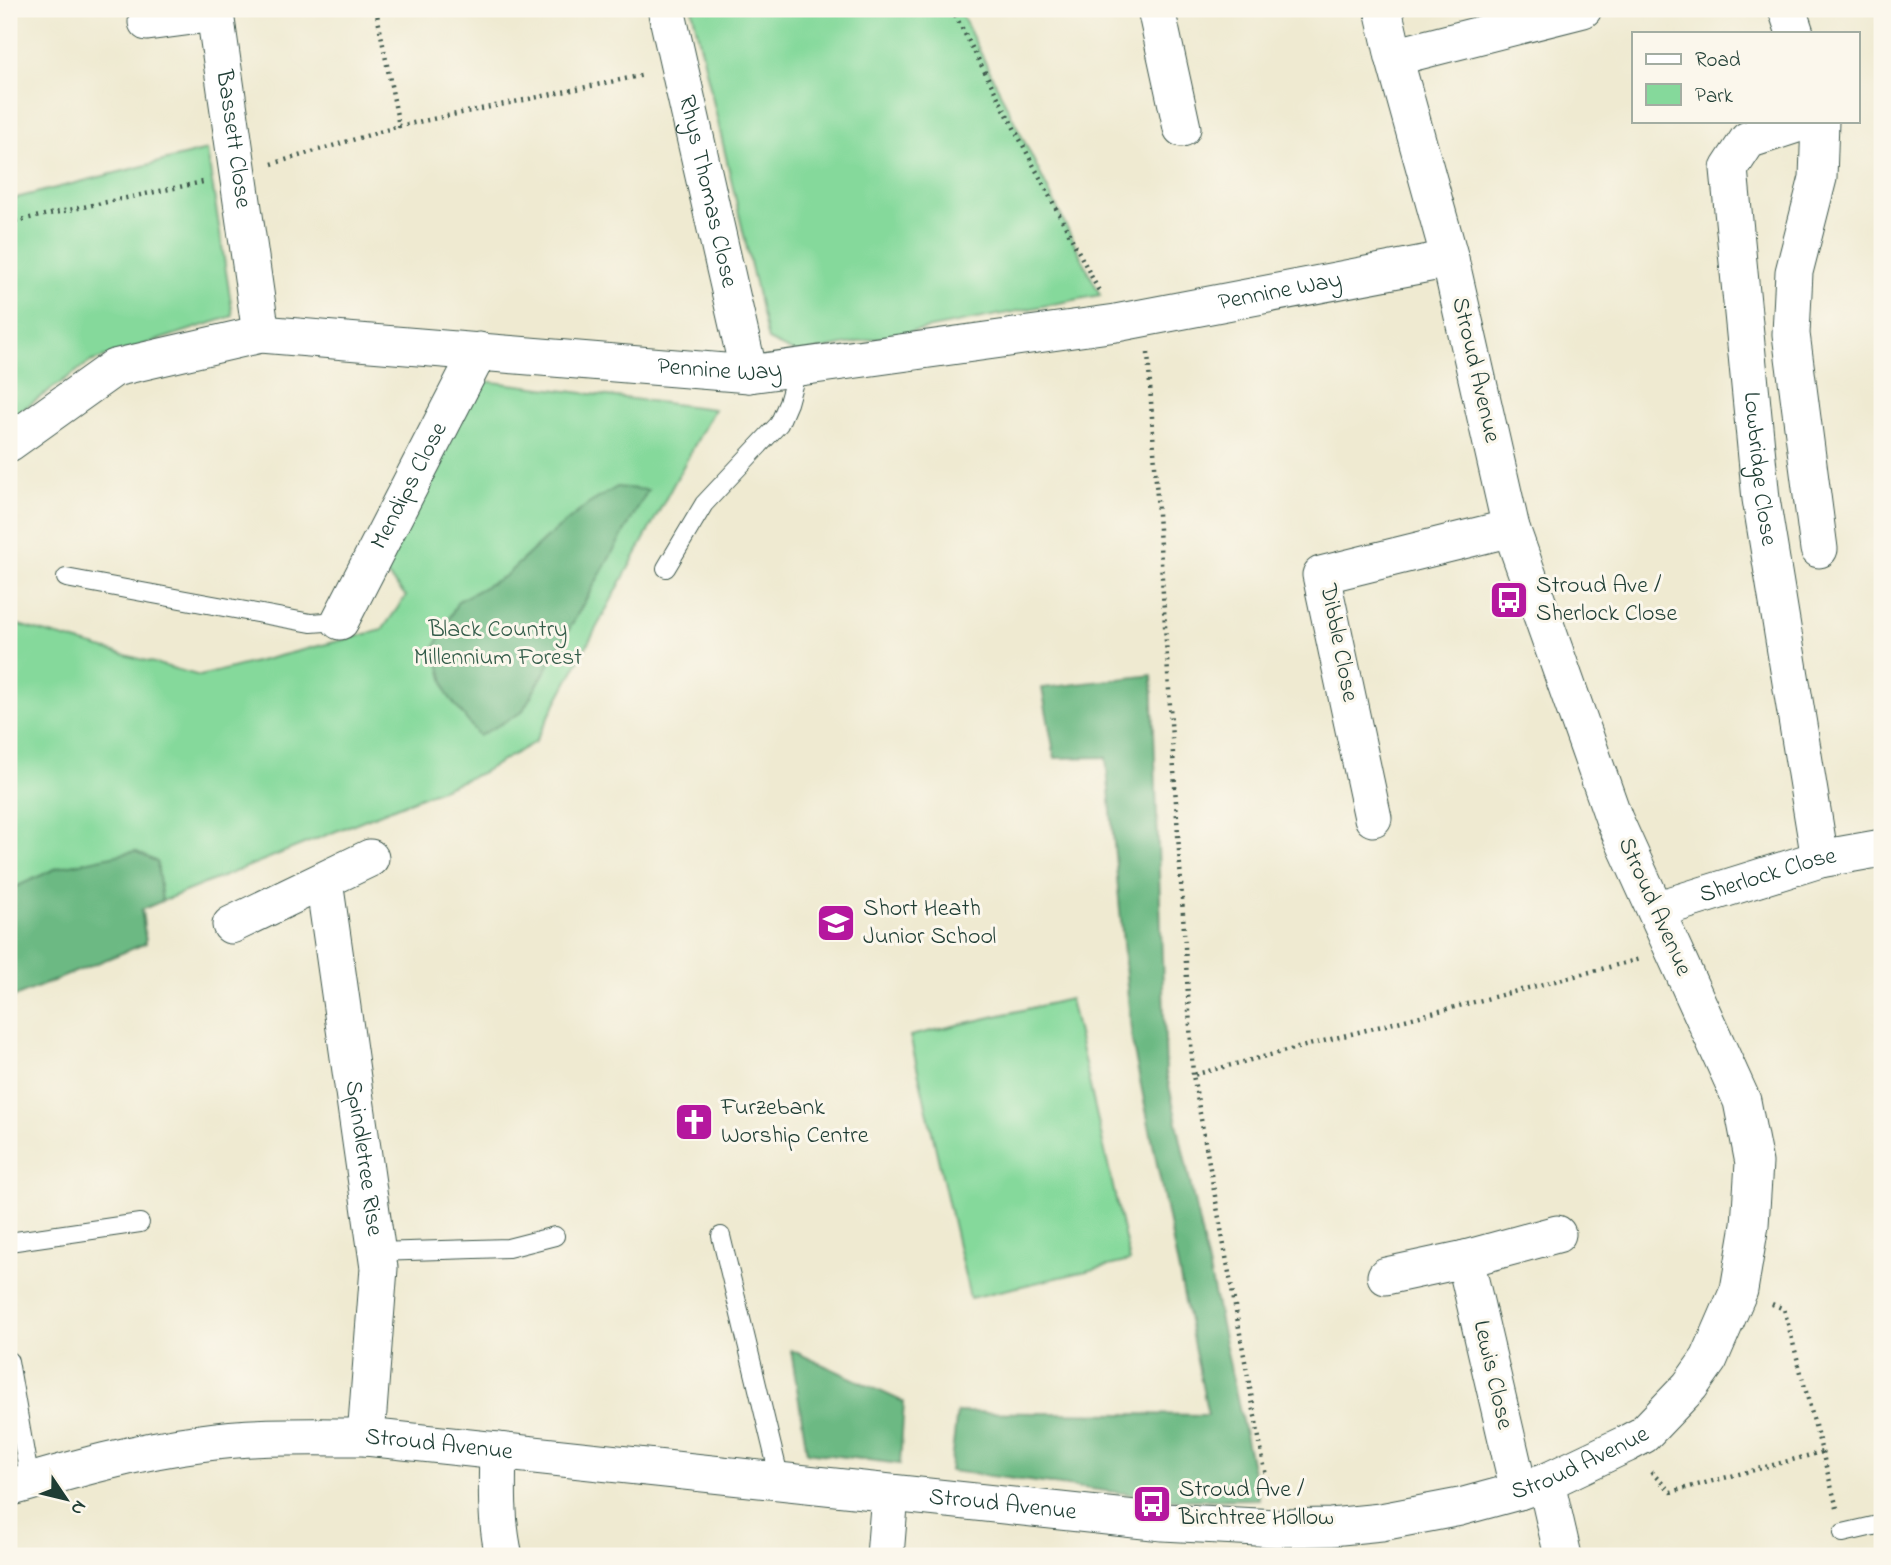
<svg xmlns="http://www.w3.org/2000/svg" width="1891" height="1565" viewBox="0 0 1891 1565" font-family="'Indie Flower',sans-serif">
  <rect width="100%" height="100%" fill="#fbf7ec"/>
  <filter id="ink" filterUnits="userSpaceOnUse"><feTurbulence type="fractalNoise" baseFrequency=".0143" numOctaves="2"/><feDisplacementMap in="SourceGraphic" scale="14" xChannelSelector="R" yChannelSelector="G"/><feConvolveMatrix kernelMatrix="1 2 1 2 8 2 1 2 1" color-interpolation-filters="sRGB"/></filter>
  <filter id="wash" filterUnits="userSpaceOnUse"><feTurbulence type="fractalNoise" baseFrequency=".00686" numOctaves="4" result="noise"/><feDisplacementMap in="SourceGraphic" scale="28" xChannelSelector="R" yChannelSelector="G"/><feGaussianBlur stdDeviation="1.57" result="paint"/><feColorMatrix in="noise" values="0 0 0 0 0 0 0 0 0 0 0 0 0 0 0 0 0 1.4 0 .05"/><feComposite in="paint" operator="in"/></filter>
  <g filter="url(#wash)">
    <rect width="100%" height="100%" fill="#efead1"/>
    <g fill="#85d99b" stroke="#528b68" stroke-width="2">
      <polygon points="692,9 959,9 1100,295 797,354 768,340"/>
      <polygon points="207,150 233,316 90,362 9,419 9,184 12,199"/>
      <polygon points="476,380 714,409 535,742 481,773 142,909 146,943 9,999 9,611 15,624 200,676 382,630 406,596 385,573"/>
      <polygon points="1070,999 1130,1261 970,1298 910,1036"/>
    </g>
    <g fill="#6cb983" stroke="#467b5c" stroke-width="2">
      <polygon points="617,487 648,490 522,712 479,736 447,694 435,647 458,601 505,576 545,539 587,505"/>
      <polygon points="1152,675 1166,1072 1259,1499 1177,1500 950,1471 957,1412 1208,1415 1132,1041 1106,757 1055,758 1042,688"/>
      <polygon points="135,851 157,862 162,901 141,910 146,943 9,999 9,890 57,868"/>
      <polygon points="791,1350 904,1402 900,1464 807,1452"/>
    </g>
  </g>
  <g filter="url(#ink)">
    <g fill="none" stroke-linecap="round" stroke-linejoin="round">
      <g stroke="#3e574c" stroke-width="20">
        <g id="lane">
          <polyline points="666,568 704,504 779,424 788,403 798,367"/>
          <polyline points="66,578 311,623 340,621"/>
          <polyline points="721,1236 780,1480"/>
          <polyline points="9,1242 140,1223"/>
          <polyline points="376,1252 508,1248 555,1236"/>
          <polyline points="9,1361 30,1482"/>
          <polyline points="1843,1533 1882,1524"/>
        </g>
      </g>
      <g stroke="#3e574c" stroke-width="39">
        <g id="street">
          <path id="s1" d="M666 9 749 374"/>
          <polyline points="1156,9 1182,128"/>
          <polyline points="1787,9 1795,33"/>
          <path id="s2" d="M147 22 215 13 261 334"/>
          <polyline points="1394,57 1583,9"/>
          <path id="s3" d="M1806 121 1748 140 1729 169 1761 499 1820 859"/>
          <path id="s4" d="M9 443 114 368 261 334 749 374 1116 323 1450 259"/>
          <polyline points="1819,549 1791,334 1794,272 1818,178 1820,121"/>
          <path id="s5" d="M340 621 479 351"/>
          <polyline points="1373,818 1321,575 1511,528"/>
          <path id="s6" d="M324 881 379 1268 366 1437"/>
          <path id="s7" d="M1656 910 1820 859 1882 848"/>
          <polyline points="231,925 370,858"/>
          <polyline points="1386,1276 1465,1259"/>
          <path d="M498 1451C497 1486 496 1522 504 1556"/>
          <polyline points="1546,1482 1563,1556"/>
          <path id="s8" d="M9 1488C71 1470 136 1451 200 1443 255 1435 310 1437 366 1437L1163 1522 1276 1528 1331 1527 1381 1522 1460 1507 1519 1491 1546 1482 1626 1444 1643 1435 1690 1386 1709 1359 1739 1290 1750 1225 1754 1163 1742 1101 1614 819 1511 528 1450 259 1394 57 1383 9"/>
          <polyline points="1519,1491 1465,1259 1557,1234"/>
          <polyline points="885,1556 890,1494"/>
        </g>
      </g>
      <g stroke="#3e574c" stroke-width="4.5" stroke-dasharray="2 5" stroke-linecap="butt">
        <polyline points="376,9 399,126 644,75"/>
        <polyline points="952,9 1099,291"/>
        <polyline points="272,164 399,126"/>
        <polyline points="9,213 11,222 203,182"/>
        <polyline points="1148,353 1193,1075"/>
        <polyline points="1772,1304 1784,1309 1837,1508"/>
        <polyline points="1651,1472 1671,1492 1822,1452"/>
        <polyline points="1269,1493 1193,1075 1640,959"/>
      </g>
      <use href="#lane" stroke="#fff" stroke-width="18"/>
      <use href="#street" stroke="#fff" stroke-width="37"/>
    </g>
  </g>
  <defs>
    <g id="bus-square" transform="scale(2.0125)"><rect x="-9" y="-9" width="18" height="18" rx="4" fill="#b5179e" stroke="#fbf7ec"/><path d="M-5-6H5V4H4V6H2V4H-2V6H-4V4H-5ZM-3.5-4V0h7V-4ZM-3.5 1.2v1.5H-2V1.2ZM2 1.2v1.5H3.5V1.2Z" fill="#fff"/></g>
    <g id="school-square" transform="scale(2.0125)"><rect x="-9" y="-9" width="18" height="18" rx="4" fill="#b5179e" stroke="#fbf7ec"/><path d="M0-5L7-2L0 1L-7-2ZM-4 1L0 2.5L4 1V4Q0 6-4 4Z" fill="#fff"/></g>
    <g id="church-square" transform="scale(2.0125)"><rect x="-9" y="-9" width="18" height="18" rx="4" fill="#b5179e" stroke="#fbf7ec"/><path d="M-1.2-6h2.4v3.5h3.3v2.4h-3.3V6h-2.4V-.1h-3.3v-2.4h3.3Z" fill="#fff"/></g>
  </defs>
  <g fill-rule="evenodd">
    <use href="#bus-square" x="1509" y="600"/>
    <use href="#school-square" x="836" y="923"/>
    <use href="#church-square" x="694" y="1122"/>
    <use href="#bus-square" x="1152" y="1504"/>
  </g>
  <g text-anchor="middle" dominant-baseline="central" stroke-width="6" stroke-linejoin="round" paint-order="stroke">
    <g font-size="24" fill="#1f3d34" stroke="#fbf7ec">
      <text stroke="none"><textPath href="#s2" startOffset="196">Bassett Close</textPath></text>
      <text stroke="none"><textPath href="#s1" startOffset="187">Rhys Thomas Close</textPath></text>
      <text stroke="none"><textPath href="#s4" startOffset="1307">Pennine Way</textPath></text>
      <text stroke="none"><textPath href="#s4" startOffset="740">Pennine Way</textPath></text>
      <text transform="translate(1475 370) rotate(77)">Stroud Avenue</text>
      <text stroke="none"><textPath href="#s3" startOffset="397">Lowbridge Close</textPath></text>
      <text stroke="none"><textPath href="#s5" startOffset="152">Mendips Close</textPath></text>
      <text transform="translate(1338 643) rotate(79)">Dibble Close</text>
      <text stroke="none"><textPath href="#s7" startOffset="117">Sherlock Close</textPath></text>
      <text transform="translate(1654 907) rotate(66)">Stroud Avenue</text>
      <text stroke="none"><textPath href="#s6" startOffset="280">Spindletree Rise</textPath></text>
      <text transform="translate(1492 1375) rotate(77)">Lewis Close</text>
      <text stroke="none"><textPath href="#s8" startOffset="436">Stroud Avenue</textPath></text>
      <text stroke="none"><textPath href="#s8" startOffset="1591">Stroud Avenue</textPath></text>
      <text stroke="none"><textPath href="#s8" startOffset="1003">Stroud Avenue</textPath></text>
    </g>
    <g font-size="24" fill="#1f3d34" stroke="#fbf7ec" text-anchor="start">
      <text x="1536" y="586">Stroud Ave /<tspan x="1536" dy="28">Sherlock Close</tspan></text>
      <text x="863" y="909">Short Heath<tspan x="863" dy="28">Junior School</tspan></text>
      <text x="721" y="1108">Furzebank<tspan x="721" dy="28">Worship Centre</tspan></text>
      <text x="1179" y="1490">Stroud Ave /<tspan x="1179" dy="28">Birchtree Hollow</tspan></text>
    </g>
    <g font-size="24" fill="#335c49" stroke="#fbf7ec">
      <text x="498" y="630">Black Country<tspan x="498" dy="28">Millennium Forest</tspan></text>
    </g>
  </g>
  <rect width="1891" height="1565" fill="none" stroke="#fbf7ec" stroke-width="35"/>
  <rect x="1632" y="32" width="228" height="91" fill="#fbf7ec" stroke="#a3ada2" stroke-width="2"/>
  <rect x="1646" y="54" width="35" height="10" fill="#ffffff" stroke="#a3ada2" stroke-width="2"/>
  <text x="1695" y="66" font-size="21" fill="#1f3d34">Road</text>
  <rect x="1646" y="84" width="35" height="21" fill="#85d99b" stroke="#a3ada2" stroke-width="2"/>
  <text x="1695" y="102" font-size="21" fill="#1f3d34">Park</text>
  <g transform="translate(66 1499) rotate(125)" stroke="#fbf7ec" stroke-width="5" paint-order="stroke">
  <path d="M0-5L12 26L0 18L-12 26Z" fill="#1f3d34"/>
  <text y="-10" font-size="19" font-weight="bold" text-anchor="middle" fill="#1f3d34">N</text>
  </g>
</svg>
